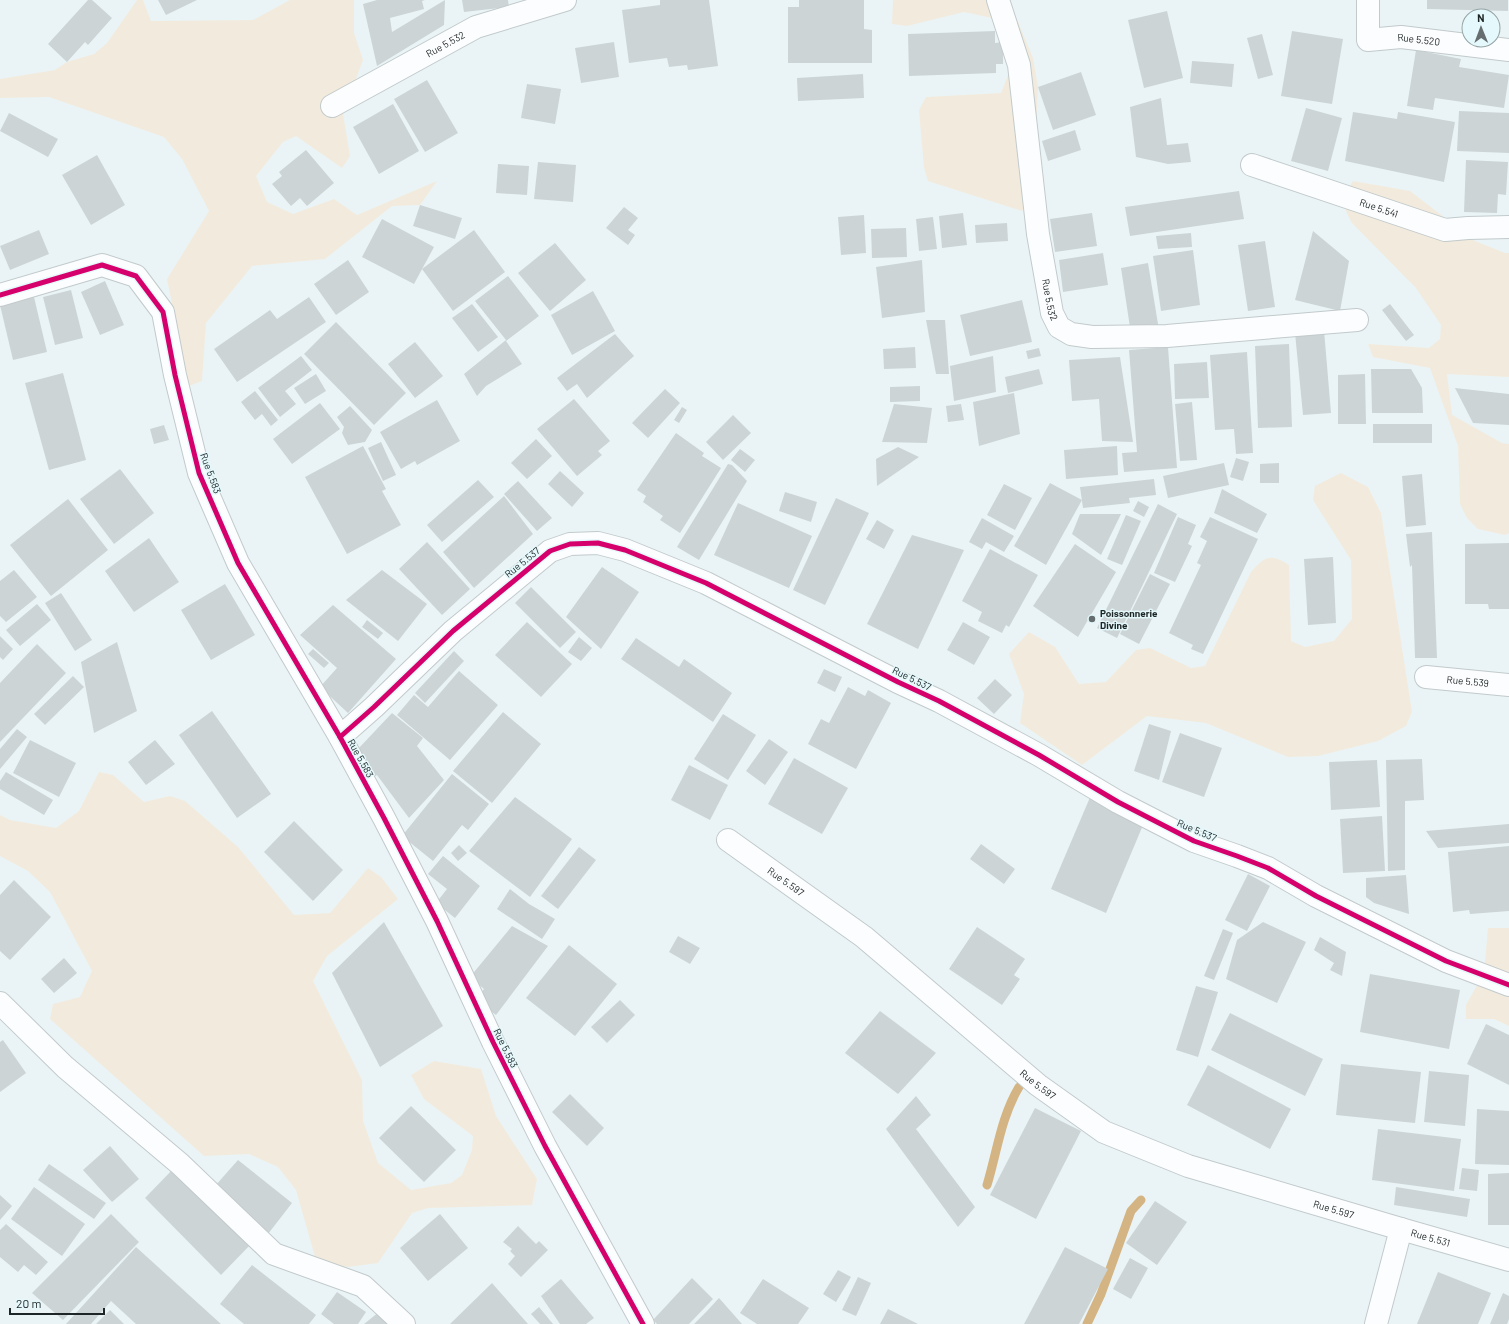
<svg xmlns="http://www.w3.org/2000/svg" width="1509" height="1324" viewBox="0 0 1509 1324" font-family="Barlow,sans-serif">
  <rect width="100%" height="100%" fill="#eaf4f6"/>
  <g fill="#f2ebdd">
    <polygon points="137,0 143,0 151,21 253,20 290,0 354,0 354,33 363,60 343,114 350,156 342,168 296,136 283,142 256,176 267,202 293,214 334,199 357,215 437,181 420,205 392,206 325,259 252,266 206,323 202,381 189,386 167,279 209,211 182,159 164,137 49,97 0,98 0,79 55,70 67,62 94,54 107,43"/>
    <polygon points="893,0 1009,0 1033,58 1038,87 1036,127 1030,199 1022,211 928,181 924,168 919,110 926,97 1001,93 1011,67 992,18 964,12 907,26 892,24"/>
    <path d="M1353 181 1410 191 1475 241 1505 253H1509V377L1447 374 1452 415 1502 443 1509 444V533L1505 535 1478 529 1467 518 1460 504 1458 446 1430 368 1373 357 1368 344 1429 348 1440 339 1441 325 1416 288 1352 223C1342 205 1342 199 1353 181Z"/>
    <path d="M1341 473 1368 487 1381 513 1412 712 1406 726 1378 741 1318 756 1288 757 1206 723 1147 716 1082 765 1020 723 1024 694 1009 654 1029 632 1055 647 1079 684 1106 682 1136 650 1150 648 1191 668 1205 666 1251 572C1265 556 1270 553 1289 565L1291 641 1305 647 1334 641 1352 619 1351 560 1313 500 1315 486Z"/>
    <polygon points="99,772 113,775 144,802 170,796 185,801 238,847 294,915 330,913 368,868 381,877 398,899 327,956 313,981 362,1080 363,1121 378,1163 411,1190 451,1183 462,1175 472,1150 473,1136 424,1099 411,1075 434,1061 481,1069 496,1116 537,1179 532,1205 428,1208 412,1213 378,1263 348,1267 316,1260 296,1190 278,1167 249,1154 204,1156 50,1019 53,1004 80,997 92,971 50,892 28,871 0,856 0,815 10,820 56,828 79,811"/>
    <polygon points="1488,928 1509,928 1509,1026 1494,1019 1466,1019 1466,1005 1484,973"/>
  </g>
  <g fill="none" stroke-linecap="round" stroke-linejoin="round">
    <g stroke="#d4b483" stroke-width="9">
      <path d="M987 1185C997 1152 1001 1117 1019 1087"/>
      <polyline points="1087,1324 1101,1294 1131,1211 1141,1200"/>
    </g>
  </g>
  <g fill="#ccd4d6">
    <polygon points="88,0 92,0 112,18 88,45 85,42 67,62 48,44"/>
    <polygon points="158,0 197,0 166,15"/>
    <polygon points="377,0 425,0 422,1 424,9 390,18 392,32 445,0 444,25 377,66 363,4"/>
    <polygon points="462,0 508,0 509,7 464,12"/>
    <polygon points="660,0 709,0 718,66 688,70 687,65 669,67 667,58 629,63 622,10 660,5"/>
    <polygon points="799,0 864,0 864,29 872,30 872,63 788,63 788,7 799,7"/>
    <polygon points="1427,0 1508,0 1508,11 1427,9"/>
    <polygon points="1167,11 1183,78 1144,88 1128,20"/>
    <polygon points="995,31 995,43 1003,42 1003,64 996,64 996,73 909,76 908,34"/>
    <polygon points="1292,31 1343,39 1332,104 1281,96"/>
    <polygon points="1262,34 1273,75 1258,79 1247,38"/>
    <polygon points="614,42 619,77 581,83 575,48"/>
    <polygon points="1416,50 1461,59 1459,67 1509,75 1504,108 1435,98 1433,110 1407,106"/>
    <polygon points="1192,61 1234,64 1232,87 1190,83"/>
    <polygon points="1081,72 1096,115 1053,130 1038,87"/>
    <polygon points="863,74 864,98 798,101 797,78"/>
    <polygon points="427,80 458,133 425,152 394,99"/>
    <polygon points="527,84 561,89 555,124 521,118"/>
    <polygon points="1161,98 1167,145 1188,143 1191,162 1168,164 1136,157 1130,107"/>
    <polygon points="393,104 419,151 379,174 353,127"/>
    <polygon points="1306,108 1342,118 1328,171 1291,161"/>
    <polygon points="1459,111 1509,113 1509,153 1457,151"/>
    <polygon points="1353,112 1397,119 1398,112 1455,122 1444,182 1345,161"/>
    <polygon points="9,113 58,139 48,157 0,131"/>
    <polygon points="1075,130 1081,150 1048,161 1042,141"/>
    <polygon points="306,150 334,183 307,206 300,198 291,206 272,184 282,176 279,172"/>
    <polygon points="97,155 125,205 91,225 62,175"/>
    <polygon points="1466,160 1508,162 1506,195 1498,194 1497,213 1464,212"/>
    <polygon points="538,162 576,165 573,202 534,199"/>
    <polygon points="498,164 529,166 527,195 496,193"/>
    <polygon points="1239,191 1244,219 1130,236 1125,207"/>
    <polygon points="420,205 462,218 455,239 413,226"/>
    <polygon points="624,207 638,218 628,230 635,235 628,245 606,228"/>
    <polygon points="963,213 967,245 942,248 939,216"/>
    <polygon points="1092,213 1097,246 1055,252 1050,219"/>
    <polygon points="864,215 866,253 841,255 838,217"/>
    <polygon points="933,217 937,249 919,251 916,219"/>
    <polygon points="382,219 434,247 414,284 362,257"/>
    <polygon points="1007,223 1008,241 976,243 975,225"/>
    <polygon points="906,228 907,257 872,258 871,229"/>
    <polygon points="39,230 49,254 10,270 0,246"/>
    <polygon points="474,230 505,272 453,311 422,269"/>
    <polygon points="1313,231 1349,261 1340,311 1295,300"/>
    <polygon points="1191,233 1192,247 1158,249 1156,236"/>
    <polygon points="1265,241 1275,307 1248,311 1238,245"/>
    <polygon points="555,243 586,280 550,311 518,273"/>
    <polygon points="1193,250 1200,305 1161,311 1153,256"/>
    <polygon points="1103,253 1108,285 1063,292 1059,260"/>
    <polygon points="348,260 369,292 336,315 314,284"/>
    <polygon points="922,260 925,312 882,318 876,267"/>
    <polygon points="1148,263 1159,330 1131,334 1121,268"/>
    <polygon points="508,276 539,316 506,341 522,364 486,386 477,396 464,374 506,340 475,301"/>
    <polygon points="105,281 124,325 100,335 81,292"/>
    <polygon points="71,290 83,338 55,345 43,297"/>
    <polygon points="593,291 615,331 572,355 551,315"/>
    <polygon points="34,297 47,352 13,360 0,305"/>
    <polygon points="309,297 326,322 237,382 214,349 270,310 277,319"/>
    <polygon points="1022,300 1032,342 970,356 960,315"/>
    <polygon points="472,304 498,337 478,352 452,318"/>
    <polygon points="1390,304 1414,335 1406,341 1382,310"/>
    <polygon points="926,320 945,320 949,374 936,374"/>
    <polygon points="336,322 406,393 374,425 304,354"/>
    <polygon points="1324,330 1331,413 1303,415 1295,333"/>
    <polygon points="615,334 634,356 587,398 577,384 567,391 557,378"/>
    <polygon points="415,342 443,376 415,398 388,364"/>
    <polygon points="1289,344 1292,427 1258,428 1255,346"/>
    <polygon points="915,347 916,368 884,369 883,349"/>
    <polygon points="1168,347 1177,468 1124,472 1122,453 1137,452 1129,350"/>
    <polygon points="1039,348 1041,356 1028,359 1026,351"/>
    <polygon points="1247,352 1253,453 1236,454 1234,429 1215,430 1210,355"/>
    <polygon points="301,356 312,370 285,391 296,404 280,417 258,388"/>
    <polygon points="993,356 996,392 954,401 950,366"/>
    <polygon points="1120,357 1133,442 1102,441 1099,399 1072,401 1069,360"/>
    <polygon points="1207,362 1209,398 1175,399 1174,364"/>
    <polygon points="1039,369 1043,384 1008,393 1005,377"/>
    <polygon points="1371,369 1411,369 1422,388 1423,413 1372,413"/>
    <polygon points="63,373 86,460 49,470 25,383"/>
    <polygon points="316,374 326,391 305,404 294,388"/>
    <polygon points="1365,374 1366,424 1338,424 1338,375"/>
    <polygon points="920,386 920,401 890,402 890,387"/>
    <polygon points="1455,388 1509,394 1509,425 1473,423"/>
    <polygon points="665,389 680,403 648,438 632,423"/>
    <polygon points="255,391 278,420 271,426 262,414 255,420 241,402"/>
    <polygon points="1014,393 1020,434 979,446 973,402"/>
    <polygon points="574,399 610,441 598,451 602,455 577,476 537,429"/>
    <polygon points="437,400 460,441 417,465 415,461 401,469 380,432"/>
    <polygon points="1192,402 1197,460 1180,461 1175,404"/>
    <polygon points="320,403 340,429 292,464 273,439"/>
    <polygon points="894,404 932,408 927,443 882,442"/>
    <polygon points="961,404 964,420 948,422 946,406"/>
    <polygon points="350,406 372,430 365,442 348,445 342,433 344,427 337,417"/>
    <polygon points="682,407 687,410 679,423 674,420"/>
    <polygon points="733,415 751,433 723,460 706,442"/>
    <rect x="1373" y="424" width="59" height="19"/>
    <polygon points="164,425 169,440 154,444 150,429"/>
    <polygon points="676,433 704,453 702,456 721,468 680,533 660,520 663,516 643,502 646,496 637,490"/>
    <polygon points="536,439 552,456 527,479 511,463"/>
    <polygon points="381,442 396,475 383,481 368,448"/>
    <polygon points="363,446 386,489 382,491 401,525 347,554 305,477"/>
    <polygon points="1117,446 1118,475 1066,479 1064,450"/>
    <polygon points="898,447 919,457 877,486 876,459"/>
    <polygon points="740,449 755,460 745,472 731,460"/>
    <polygon points="1236,458 1249,462 1243,481 1230,477"/>
    <polygon points="1224,463 1229,485 1168,498 1163,476"/>
    <polygon points="1279,463 1279,483 1260,483 1260,464"/>
    <polygon points="728,464 732,465 747,481 699,560 677,547"/>
    <polygon points="120,469 154,513 114,544 80,499"/>
    <polygon points="560,471 584,493 572,507 548,484"/>
    <polygon points="1422,474 1426,525 1406,527 1402,476"/>
    <polygon points="1154,479 1156,495 1129,498 1130,503 1083,508 1080,487"/>
    <polygon points="478,480 494,497 442,542 427,525"/>
    <polygon points="518,481 552,518 537,531 504,494"/>
    <polygon points="1050,483 1082,500 1046,565 1014,546"/>
    <polygon points="1004,484 1032,498 1015,530 987,515"/>
    <polygon points="1222,489 1267,514 1257,533 1214,513"/>
    <polygon points="785,492 817,502 811,522 779,511"/>
    <polygon points="504,496 533,534 474,588 443,552"/>
    <polygon points="836,498 869,513 825,605 793,590"/>
    <polygon points="68,499 108,550 51,596 10,545"/>
    <polygon points="1138,501 1149,507 1144,517 1133,511"/>
    <polygon points="738,503 812,536 789,588 714,555"/>
    <polygon points="1158,504 1177,514 1117,638 1097,628"/>
    <polygon points="1080,514 1121,514 1101,555 1072,534"/>
    <polygon points="1126,515 1141,521 1122,565 1107,559"/>
    <polygon points="1178,517 1196,525 1188,544 1192,546 1175,582 1154,573"/>
    <polygon points="1210,517 1258,539 1203,654 1191,649 1193,645 1169,633 1201,565 1197,563 1207,541 1200,537"/>
    <polygon points="982,518 1014,536 1004,552 986,542 982,549 969,542"/>
    <polygon points="877,520 894,530 884,549 866,539"/>
    <polygon points="1432,532 1437,658 1415,658 1412,565 1410,567 1406,534"/>
    <polygon points="912,535 964,550 918,649 867,624"/>
    <polygon points="149,538 179,582 134,612 105,571"/>
    <polygon points="427,542 470,589 442,615 399,569"/>
    <polygon points="1509,543 1509,609 1489,609 1488,604 1465,604 1465,544"/>
    <polygon points="1075,544 1116,572 1078,637 1033,606"/>
    <polygon points="990,549 1038,575 1009,627 1006,625 1002,633 978,621 982,612 962,601"/>
    <polygon points="1333,557 1336,623 1308,625 1304,559"/>
    <polygon points="602,567 639,592 601,649 566,617"/>
    <polygon points="14,570 37,597 6,622 0,616 0,581"/>
    <polygon points="382,570 427,604 398,641 346,600"/>
    <polygon points="1150,574 1170,584 1139,644 1120,634"/>
    <polygon points="225,584 255,635 211,660 181,610"/>
    <polygon points="531,587 576,632 560,648 515,603"/>
    <polygon points="61,593 92,640 75,651 45,603"/>
    <polygon points="37,604 51,620 20,646 6,630"/>
    <polygon points="333,605 396,659 348,713 320,687 337,668 300,635"/>
    <polygon points="367,620 383,633 378,639 362,627"/>
    <polygon points="527,622 572,664 541,697 495,655"/>
    <polygon points="963,622 990,637 974,665 947,650"/>
    <polygon points="0,636 13,649 3,660 0,657"/>
    <polygon points="579,637 592,648 581,661 568,652"/>
    <polygon points="636,638 679,667 684,659 732,693 713,722 621,659"/>
    <polygon points="117,642 137,711 94,733 81,662"/>
    <polygon points="37,644 66,673 0,742 0,683"/>
    <polygon points="313,649 329,663 324,668 308,654"/>
    <polygon points="454,651 464,661 425,703 415,693"/>
    <polygon points="824,669 842,677 835,692 817,683"/>
    <polygon points="459,671 498,705 450,760 397,715 414,695 428,707"/>
    <polygon points="73,676 84,687 45,725 34,714"/>
    <polygon points="995,679 1012,695 994,714 977,698"/>
    <polygon points="848,687 865,696 868,690 891,703 856,769 808,744 821,719 829,723"/>
    <polygon points="212,711 271,794 237,818 179,735"/>
    <polygon points="503,712 541,744 492,803 453,771"/>
    <polygon points="392,713 423,738 417,746 444,780 409,818 377,775 371,779 358,749"/>
    <polygon points="723,714 756,735 728,780 694,759"/>
    <polygon points="1149,724 1171,731 1159,780 1134,771"/>
    <polygon points="17,729 27,737 0,769 0,749"/>
    <polygon points="1180,733 1222,748 1204,797 1162,782"/>
    <polygon points="769,739 788,752 765,785 746,771"/>
    <polygon points="30,740 76,763 59,797 13,773"/>
    <polygon points="155,740 175,764 146,785 128,762"/>
    <polygon points="794,758 848,788 822,834 768,804"/>
    <polygon points="1422,759 1424,800 1405,801 1405,870 1388,871 1386,760"/>
    <polygon points="1377,760 1380,807 1331,810 1329,762"/>
    <polygon points="689,765 728,785 710,820 671,800"/>
    <polygon points="6,772 53,800 44,815 0,789 0,781"/>
    <polygon points="452,774 489,804 468,830 462,825 433,861 402,836"/>
    <polygon points="1091,795 1146,818 1106,913 1051,889"/>
    <polygon points="515,797 572,839 530,897 469,851"/>
    <polygon points="1382,816 1385,871 1343,873 1340,819"/>
    <polygon points="294,821 343,870 313,901 264,852"/>
    <polygon points="1509,824 1509,843 1438,848 1426,831"/>
    <polygon points="981,844 1015,869 1004,884 970,859"/>
    <polygon points="459,845 467,853 458,861 451,853"/>
    <polygon points="1509,846 1509,911 1470,914 1469,910 1453,912 1448,852"/>
    <polygon points="579,847 596,860 558,909 541,896"/>
    <polygon points="443,856 480,886 455,918 436,903 447,889 428,874"/>
    <polygon points="1248,874 1270,886 1247,931 1225,920"/>
    <polygon points="1406,875 1409,914 1374,903 1366,897 1366,878"/>
    <polygon points="14,880 51,917 10,960 0,951 0,895"/>
    <polygon points="510,889 529,904 555,919 542,939 497,909"/>
    <polygon points="384,922 443,1026 380,1067 332,973"/>
    <polygon points="1263,922 1306,942 1277,1003 1226,979 1237,940"/>
    <polygon points="512,926 548,946 496,1015 476,1000 484,989 470,977"/>
    <polygon points="977,927 1025,959 1014,975 1020,979 1002,1005 949,969"/>
    <polygon points="1223,929 1233,933 1214,980 1204,976"/>
    <polygon points="678,936 700,948 690,964 669,952"/>
    <polygon points="1320,937 1346,952 1342,976 1330,970 1334,963 1314,950"/>
    <polygon points="569,945 617,984 575,1036 526,998"/>
    <polygon points="64,958 77,973 54,993 41,979"/>
    <polygon points="1370,974 1460,990 1449,1049 1360,1032"/>
    <polygon points="1196,986 1218,992 1198,1057 1176,1050"/>
    <polygon points="620,1000 635,1015 607,1043 591,1027"/>
    <polygon points="880,1011 936,1053 898,1094 845,1053"/>
    <polygon points="1230,1013 1323,1059 1305,1096 1211,1050"/>
    <polygon points="1486,1024 1509,1035 1509,1085 1467,1064"/>
    <polygon points="3,1040 26,1073 0,1092 0,1042"/>
    <polygon points="1341,1064 1421,1072 1415,1123 1336,1115"/>
    <polygon points="1208,1065 1291,1109 1270,1149 1187,1105"/>
    <polygon points="1429,1071 1469,1075 1465,1126 1424,1122"/>
    <polygon points="570,1094 604,1128 587,1146 552,1112"/>
    <polygon points="916,1096 931,1115 916,1129 975,1207 958,1227 886,1129"/>
    <polygon points="411,1106 456,1150 424,1182 379,1138"/>
    <polygon points="1035,1108 1081,1131 1036,1219 990,1195"/>
    <polygon points="1477,1109 1509,1111 1509,1165 1475,1164"/>
    <polygon points="1378,1129 1461,1139 1454,1191 1372,1180"/>
    <polygon points="110,1146 139,1179 112,1202 83,1170"/>
    <polygon points="238,1160 292,1203 268,1234 215,1186"/>
    <polygon points="49,1164 106,1203 94,1219 38,1180"/>
    <polygon points="175,1167 251,1244 221,1275 145,1198"/>
    <polygon points="1462,1168 1479,1170 1477,1191 1459,1189"/>
    <polygon points="1509,1173 1509,1225 1488,1225 1488,1174"/>
    <polygon points="34,1187 85,1224 62,1256 11,1219"/>
    <polygon points="1396,1187 1470,1199 1467,1217 1394,1205"/>
    <polygon points="0,1195 12,1206 0,1220"/>
    <polygon points="1155,1201 1187,1222 1157,1265 1126,1243"/>
    <polygon points="111,1214 139,1242 63,1320 32,1293"/>
    <polygon points="440,1214 468,1248 428,1281 400,1248"/>
    <polygon points="6,1224 48,1262 36,1275 24,1265 18,1272 0,1257 0,1230"/>
    <polygon points="518,1226 536,1244 539,1241 548,1250 521,1277 508,1264 515,1256 510,1251 512,1249 503,1242"/>
    <polygon points="136,1247 221,1324 136,1324 111,1301 91,1324 66,1324"/>
    <polygon points="1065,1247 1108,1269 1079,1324 1024,1324"/>
    <polygon points="1130,1258 1148,1268 1131,1299 1113,1289"/>
    <polygon points="252,1265 316,1315 309,1324 244,1324 220,1304"/>
    <polygon points="838,1270 851,1277 836,1302 823,1294"/>
    <polygon points="1438,1272 1491,1293 1478,1324 1417,1324"/>
    <polygon points="858,1277 871,1283 856,1316 842,1310"/>
    <polygon points="692,1278 713,1299 689,1324 657,1324 653,1320"/>
    <polygon points="561,1279 594,1318 586,1324 560,1324 541,1296"/>
    <polygon points="763,1279 809,1308 798,1324 757,1324 740,1313"/>
    <polygon points="492,1283 528,1324 450,1324"/>
    <polygon points="337,1292 366,1312 358,1324 334,1324 321,1314"/>
    <polygon points="1503,1293 1509,1296 1509,1319 1507,1324 1490,1324"/>
    <polygon points="719,1298 742,1324 694,1324 707,1311"/>
    <polygon points="539,1307 553,1324 540,1324 531,1314"/>
    <polygon points="384,1308 400,1324 364,1324"/>
    <polygon points="888,1309 918,1324 880,1324"/>
    <polygon points="110,1310 124,1324 96,1324"/>
  </g>
  <g fill="none" stroke-linecap="round" stroke-linejoin="round">
    <g stroke="#c2cacb" stroke-width="24">
      <g id="minor">
        <path id="s1" d="M998 0 1019 65 1038 234 1052 313 1059 327 1071 334 1092 337 1167 336 1357 320"/>
        <path id="s2" d="M1368 0V40L1401 37 1509 50"/>
        <path id="s3" d="M332 106 476 27 565 0"/>
        <path id="s4" d="M1252 165 1445 230 1468 228 1509 227"/>
        <polyline points="0,295 102,265 136,276 163,312 175,375 199,473 238,563 340,737 384,818 437,921 493,1042 545,1146 643,1324"/>
        <path id="s5" d="M1426 677 1509 685"/>
        <polyline points="340,737 374,707 453,631 550,551 570,544 598,543 625,550 706,583 898,682 939,701 1039,755 1118,802 1194,841 1237,856 1268,868 1316,896 1446,961 1509,985"/>
        <path id="s6" d="M728 840 864 937 1038 1085 1104 1132 1188 1166 1401 1229"/>
        <polyline points="0,1003 65,1067 180,1164 274,1254 363,1286 404,1324"/>
        <path id="s7" d="M1376 1324 1401 1229 1509 1260"/>
      </g>
    </g>
    <use href="#minor" stroke="#fcfdfe" stroke-width="22"/>
    <g stroke="#e5f8fb" stroke-width="8">
      <g id="cycleway">
        <polyline points="0,295 102,265 136,276 163,312 175,375 199,473 238,563 340,737 384,818 437,921 493,1042 545,1146 643,1324"/>
        <polyline points="340,737 374,707 453,631 550,551 570,544 598,543 625,550 706,583 898,682 939,701 1039,755 1118,802 1194,841 1237,856 1268,868 1316,896 1446,961 1509,985"/>
      </g>
    </g>
    <use href="#cycleway" stroke="#d6006c" stroke-width="5"/>
  </g>
  <circle fill="#656d6f" stroke="#e5f8fb" stroke-width="1.5" cx="1092" cy="619" r="4"/>
  <g text-anchor="middle" dominant-baseline="central" stroke-width="3" stroke-linejoin="round" paint-order="stroke">
    <g font-size="10" fill="#1e2526" stroke="#e5f8fb">
      <text stroke="none"><textPath href="#s2" startOffset="91">Rue 5.520</textPath></text>
      <text stroke="none"><textPath href="#s3" startOffset="129">Rue 5.532</textPath></text>
      <text stroke="none"><textPath href="#s4" startOffset="134">Rue 5.541</textPath></text>
      <text stroke="none"><textPath href="#s1" startOffset="305">Rue 5.532</textPath></text>
      <text transform="translate(211 473) rotate(70)">Rue 5.583</text>
      <text transform="translate(522 562) rotate(-39)">Rue 5.537</text>
      <text transform="translate(912 678) rotate(26)">Rue 5.537</text>
      <text stroke="none"><textPath href="#s5" startOffset="42">Rue 5.539</textPath></text>
      <text transform="translate(361 758) rotate(61)">Rue 5.583</text>
      <text transform="translate(1197 830) rotate(23)">Rue 5.537</text>
      <text stroke="none"><textPath href="#s6" startOffset="71">Rue 5.597</textPath></text>
      <text transform="translate(506 1048) rotate(64)">Rue 5.583</text>
      <text stroke="none"><textPath href="#s6" startOffset="395">Rue 5.597</textPath></text>
      <text stroke="none"><textPath href="#s6" startOffset="719">Rue 5.597</textPath></text>
      <text stroke="none"><textPath href="#s7" startOffset="129">Rue 5.531</textPath></text>
    </g>
    <g font-size="10" font-weight="bold" fill="#1e2526" stroke="#e5f8fb" text-anchor="start">
      <text x="1100" y="613">Poissonnerie<tspan x="1100" dy="12">Divine</tspan></text>
    </g>
  </g>
  <g transform="translate(1481 28) rotate(359)"><circle r="19" fill="#e5f8fb" stroke="#95a4a6"/>
  <path d="M0-3L7 15L0 10L-7 15Z" fill="#656d6f"/>
  <text y="-6" font-size="11" font-weight="bold" text-anchor="middle" fill="#1e2526">N</text>
  </g>
  <path d="M10 1308v6h94v-6" fill="none" stroke="#1e2526" stroke-width="2"/>
  <text x="16" y="1308" font-size="12" fill="#1e2526" stroke="#e5f8fb" stroke-width="3" paint-order="stroke">20 m</text>
</svg>
